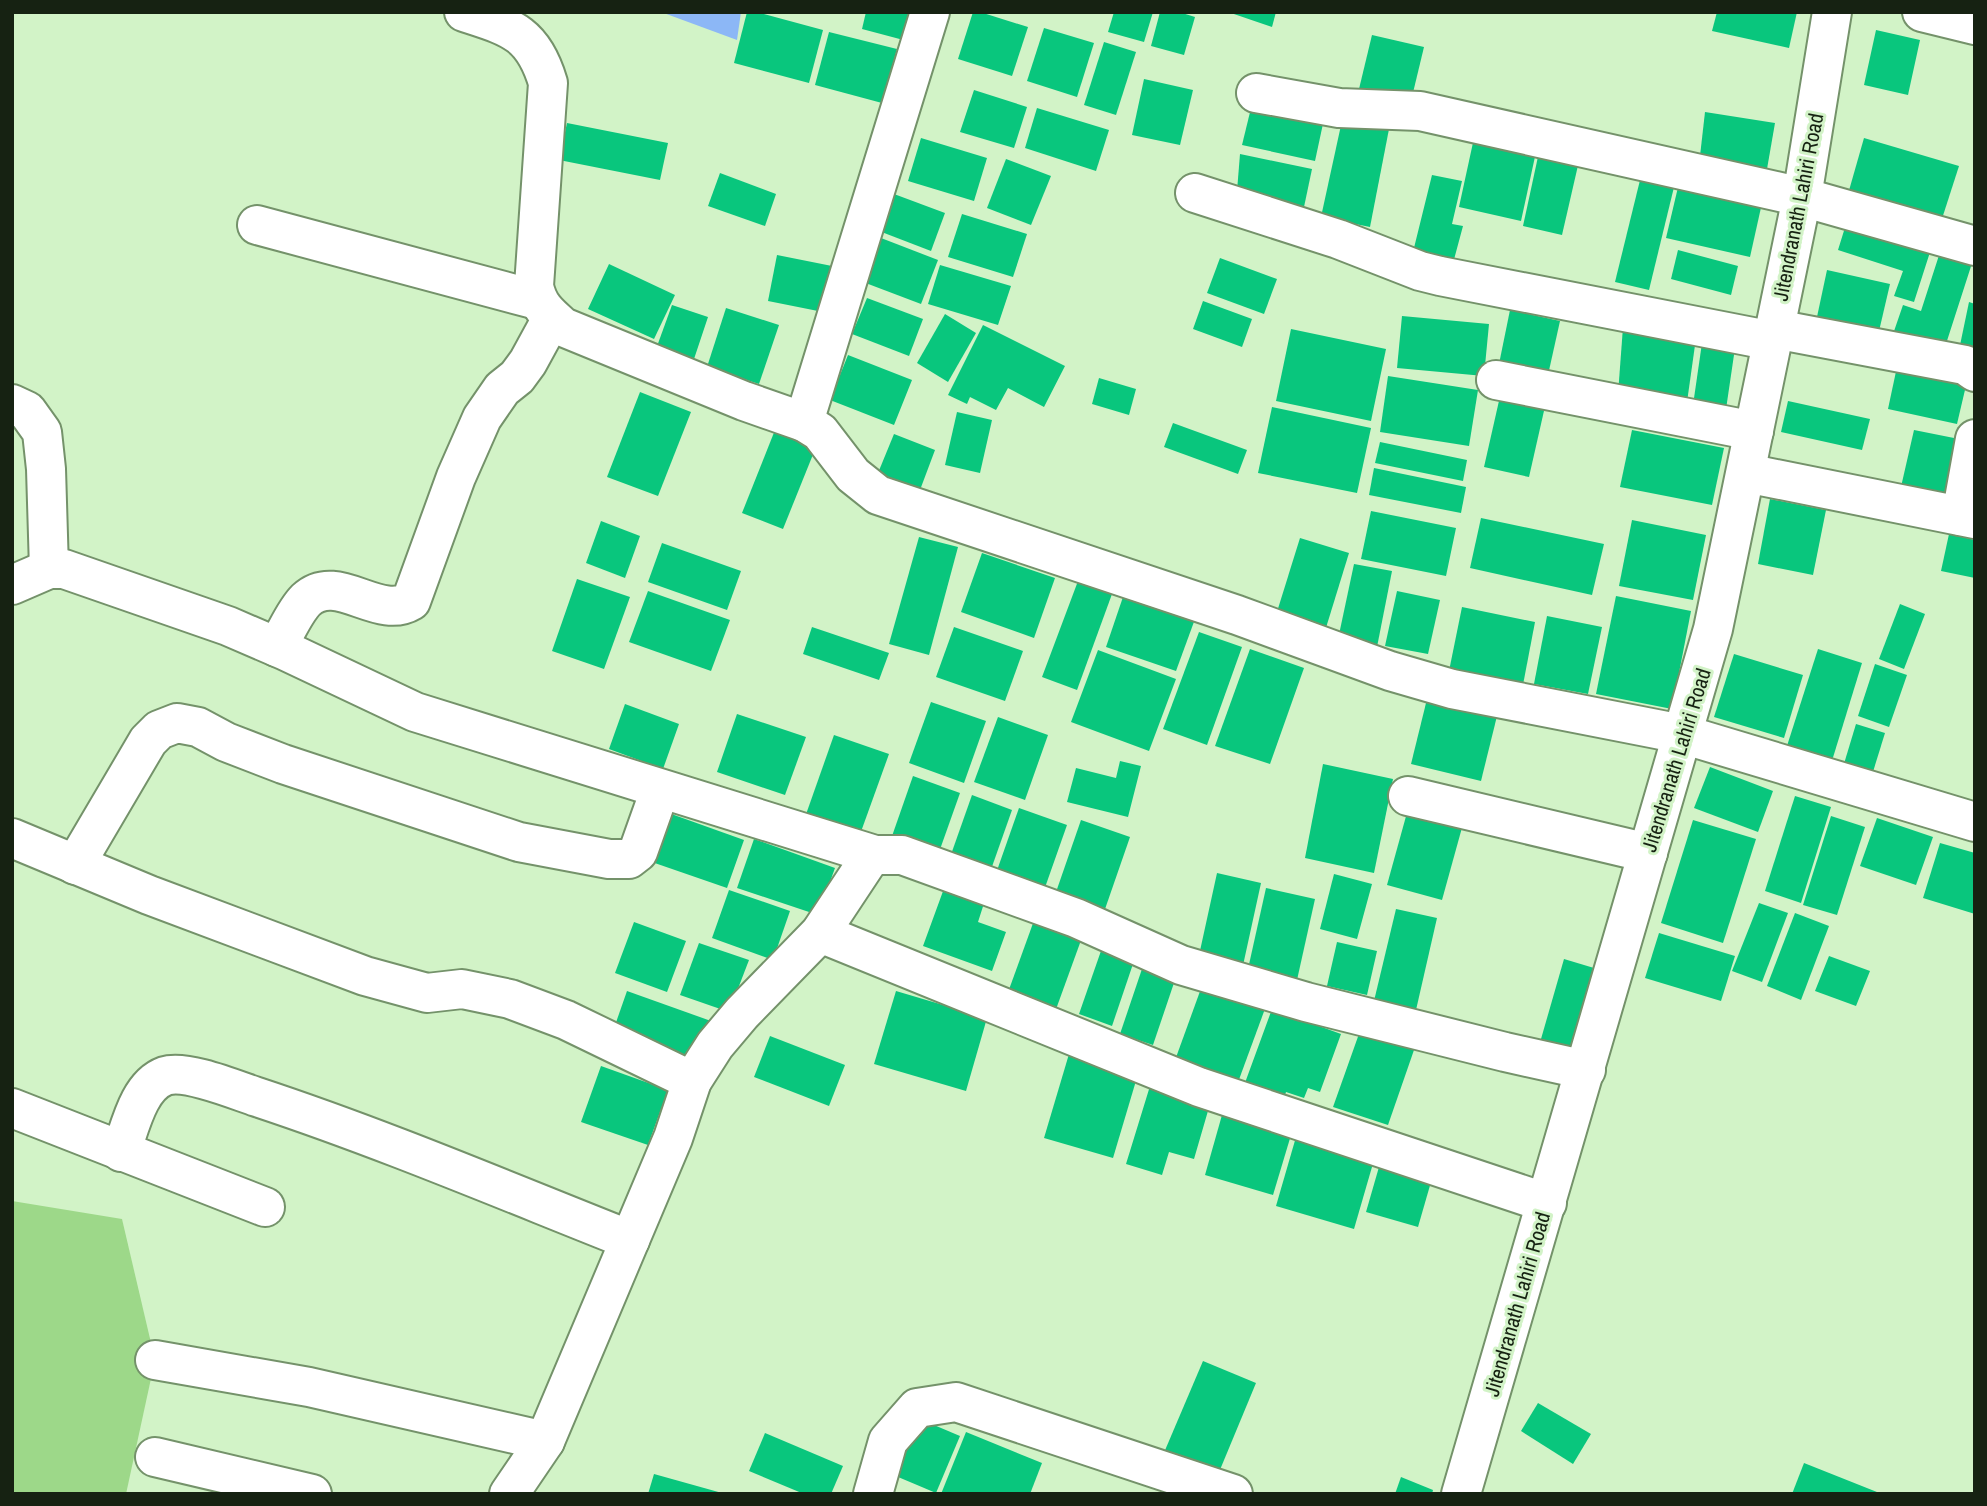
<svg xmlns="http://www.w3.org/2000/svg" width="1987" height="1506" viewBox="0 0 1987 1506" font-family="'Archivo Narrow',sans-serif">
  <rect width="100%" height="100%" fill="#d2f3c7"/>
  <polygon fill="#9dd889" points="12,1201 122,1219 155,1360 126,1494 12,1494"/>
  <polygon fill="#8cb7f6" points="661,12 741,12 737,40"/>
  <g fill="#09c67d">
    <polygon points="747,12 756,12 823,30 809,83 734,63"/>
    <polygon points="866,12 919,12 911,42 862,29"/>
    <polygon points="973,12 980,12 1028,27 1012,76 958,59"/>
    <polygon points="1114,12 1153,12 1144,42 1108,32"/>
    <polygon points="1160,12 1179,12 1195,17 1184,55 1151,46"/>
    <polygon points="1228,12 1276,12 1272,27"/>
    <polygon points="1717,12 1797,12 1789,48 1712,31"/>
    <polygon points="1044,28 1094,43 1077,97 1027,81"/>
    <polygon points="1876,30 1920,40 1908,95 1864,85"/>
    <polygon points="829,32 897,49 882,103 815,85"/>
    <polygon points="1372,35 1424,47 1411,101 1359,89"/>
    <polygon points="1104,42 1136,52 1116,115 1084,105"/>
    <polygon points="1144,79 1193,90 1180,145 1132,135"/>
    <polygon points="974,90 1027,107 1014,148 960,132"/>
    <polygon points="1252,104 1324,119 1315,161 1242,145"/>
    <polygon points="1037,108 1109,130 1096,171 1025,148"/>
    <polygon points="1705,112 1775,123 1767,169 1700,156"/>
    <polygon points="1343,116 1389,129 1370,227 1321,217"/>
    <polygon points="567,123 668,143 660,180 559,160"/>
    <polygon points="921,138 987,158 974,201 908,181"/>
    <polygon points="1474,138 1536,152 1521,221 1459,207"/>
    <polygon points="1864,138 1959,166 1939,228 1848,194"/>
    <polygon points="1539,152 1579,161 1562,235 1523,226"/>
    <polygon points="1240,154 1312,169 1304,207 1237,191"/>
    <polygon points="1006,159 1051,176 1031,225 987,208"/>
    <polygon points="720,173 776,194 765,226 708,206"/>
    <polygon points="1432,175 1462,181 1452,224 1463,226 1452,267 1412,256"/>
    <polygon points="1641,176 1675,183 1649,290 1615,282"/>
    <polygon points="1679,183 1762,203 1750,257 1666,238"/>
    <polygon points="894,194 945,213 931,251 879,231"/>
    <polygon points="962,214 1027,234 1013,277 948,257"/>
    <polygon points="1847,221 1931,249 1914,302 1894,296 1903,271 1838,250"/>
    <polygon points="881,238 938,260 921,304 863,282"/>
    <polygon points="1942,246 1974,257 1945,347 1892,337 1903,305 1921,311"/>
    <polygon points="1678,250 1738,266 1731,295 1671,279"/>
    <polygon points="777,255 832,266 823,312 768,301"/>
    <polygon points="1220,258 1277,279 1264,314 1207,293"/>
    <polygon points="609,264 675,295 654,339 588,309"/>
    <polygon points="940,265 1011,286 998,325 928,304"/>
    <polygon points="1827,270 1890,284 1876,344 1814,331"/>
    <polygon points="867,298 923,319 909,356 852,334"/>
    <polygon points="1203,301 1252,319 1242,347 1193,329"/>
    <polygon points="1969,302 1975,304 1975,355 1959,350"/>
    <polygon points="672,305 708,317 693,362 656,349"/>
    <polygon points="726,308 779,325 759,384 707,367"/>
    <polygon points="1510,310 1560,321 1548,375 1499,364"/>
    <polygon points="945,314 976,333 948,382 917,363"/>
    <polygon points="1402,316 1489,324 1484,376 1397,368"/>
    <polygon points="983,325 1065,366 1044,407 1008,388 996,410 970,397 967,404 948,395"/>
    <polygon points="1623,327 1696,338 1687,402 1618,394"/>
    <polygon points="1291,329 1386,349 1371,421 1276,401"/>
    <polygon points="1702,343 1735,348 1725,416 1692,412"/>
    <polygon points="848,355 912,380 894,425 830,400"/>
    <polygon points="1898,362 1968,377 1957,424 1888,409"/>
    <polygon points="1388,376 1478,390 1469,446 1380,432"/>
    <polygon points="1099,378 1136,389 1129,415 1092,404"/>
    <polygon points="640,392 691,412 658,496 607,477"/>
    <polygon points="1501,392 1546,402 1529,477 1484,467"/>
    <polygon points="1788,401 1870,419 1862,450 1781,432"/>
    <polygon points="1272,407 1371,428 1357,493 1258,473"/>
    <polygon points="957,412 992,420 980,473 945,465"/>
    <polygon points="1173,423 1247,450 1238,474 1164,447"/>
    <polygon points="775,430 816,447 783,529 742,513"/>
    <polygon points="1632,430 1724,448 1712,505 1620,487"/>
    <polygon points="1914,430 1964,440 1947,511 1898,500"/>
    <polygon points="894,434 935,450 920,490 878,473"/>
    <polygon points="1380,442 1467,460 1463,481 1375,463"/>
    <polygon points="1374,468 1466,487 1461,513 1369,495"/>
    <polygon points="1770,499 1826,510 1813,575 1758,564"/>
    <polygon points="1371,511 1456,528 1446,576 1361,559"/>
    <polygon points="1481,518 1604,544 1592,595 1470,568"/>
    <polygon points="1632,520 1706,535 1693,600 1619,586"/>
    <polygon points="601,521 640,536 625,578 586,563"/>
    <polygon points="1949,534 1975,540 1975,578 1941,571"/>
    <polygon points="919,537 958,547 929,655 889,644"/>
    <polygon points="1300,538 1349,553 1325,631 1276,615"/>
    <polygon points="662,543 741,571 727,610 648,582"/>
    <polygon points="982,553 1055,578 1034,638 961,612"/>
    <polygon points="1354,564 1392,571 1376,652 1337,644"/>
    <polygon points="577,579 630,597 604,669 552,651"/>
    <polygon points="1078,581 1112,594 1077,690 1042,677"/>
    <polygon points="648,591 730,620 711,671 629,642"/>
    <polygon points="1397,591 1440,600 1428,654 1385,646"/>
    <polygon points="1124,594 1195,619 1176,671 1106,647"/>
    <polygon points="1616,596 1691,611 1672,709 1596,694"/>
    <polygon points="1900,604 1925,614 1904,669 1879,659"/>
    <polygon points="1462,607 1535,622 1522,690 1448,676"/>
    <polygon points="1547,616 1602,627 1588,694 1534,684"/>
    <polygon points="812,627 889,653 879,680 803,654"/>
    <polygon points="954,627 1023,651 1005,701 936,677"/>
    <polygon points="1199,632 1242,647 1207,745 1163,729"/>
    <polygon points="1250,649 1304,668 1270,764 1215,746"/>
    <polygon points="1818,649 1862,663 1831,764 1786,749"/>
    <polygon points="1098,650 1176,679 1149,751 1071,722"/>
    <polygon points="1734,654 1803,675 1784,738 1714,717"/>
    <polygon points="1875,664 1907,675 1889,727 1858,716"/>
    <polygon points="1427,699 1497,716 1481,781 1411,764"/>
    <polygon points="931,702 986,721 964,783 909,763"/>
    <polygon points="625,704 679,724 663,769 609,749"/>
    <polygon points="737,714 806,737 785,795 717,772"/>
    <polygon points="998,717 1048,735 1025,800 974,782"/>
    <polygon points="1856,724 1885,733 1872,775 1843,767"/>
    <polygon points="834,735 889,754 858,840 804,820"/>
    <polygon points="1120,761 1141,766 1128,817 1067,802 1076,768 1116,778"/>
    <polygon points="1323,764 1393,779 1374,873 1305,858"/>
    <polygon points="1710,767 1773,791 1758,832 1694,808"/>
    <polygon points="913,776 960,793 938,855 891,839"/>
    <polygon points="972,795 1012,810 988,878 948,863"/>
    <polygon points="1795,796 1831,807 1801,903 1765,891"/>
    <polygon points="1019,808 1067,825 1042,896 994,879"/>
    <polygon points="1408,809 1463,824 1442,900 1387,885"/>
    <polygon points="663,811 744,840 727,888 646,860"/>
    <polygon points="1831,816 1865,827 1837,915 1803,905"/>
    <polygon points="1877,818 1933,837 1916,885 1860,866"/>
    <polygon points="1081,820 1130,837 1104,912 1055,895"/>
    <polygon points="1693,820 1756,839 1723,943 1661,923"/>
    <polygon points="754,839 835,868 818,915 737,888"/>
    <polygon points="1940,843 1975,853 1975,914 1923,898"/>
    <polygon points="1217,873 1261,883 1242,970 1198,960"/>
    <polygon points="1334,874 1372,884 1357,939 1320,929"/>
    <polygon points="946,883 986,897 978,922 1006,932 992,971 923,946"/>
    <polygon points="1266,888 1315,899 1297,980 1248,969"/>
    <polygon points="729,890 790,911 773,960 712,938"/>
    <polygon points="1759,903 1788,913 1762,982 1732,971"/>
    <polygon points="1396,909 1437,918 1416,1010 1374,1001"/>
    <polygon points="1795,913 1829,926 1801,1000 1767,986"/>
    <polygon points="1036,915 1084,932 1055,1012 1007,995"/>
    <polygon points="634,922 686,941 667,992 615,973"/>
    <polygon points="1659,933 1735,956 1721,1001 1645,978"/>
    <polygon points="1337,942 1377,951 1367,995 1327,986"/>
    <polygon points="699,943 749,960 729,1012 680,995"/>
    <polygon points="1102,948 1135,958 1112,1026 1079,1014"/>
    <polygon points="1829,956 1870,971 1856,1006 1815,991"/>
    <polygon points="1564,959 1604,971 1582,1050 1541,1039"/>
    <polygon points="1144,963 1177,974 1153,1045 1120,1034"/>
    <polygon points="1203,983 1266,1006 1237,1085 1174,1063"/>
    <polygon points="627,991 711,1021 696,1061 613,1031"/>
    <polygon points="896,991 987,1018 966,1091 874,1064"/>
    <polygon points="1272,1009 1341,1034 1320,1092 1308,1088 1304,1098 1286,1092 1282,1104 1242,1091"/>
    <polygon points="1360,1031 1414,1050 1388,1125 1333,1107"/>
    <polygon points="770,1036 845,1065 829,1106 754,1077"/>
    <polygon points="1069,1054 1138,1074 1113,1158 1044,1138"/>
    <polygon points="601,1066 668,1090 648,1145 581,1122"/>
    <polygon points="1150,1086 1210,1104 1194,1159 1169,1152 1162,1175 1126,1164"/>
    <polygon points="1222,1115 1291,1135 1273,1195 1205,1175"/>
    <polygon points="1296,1137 1374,1160 1354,1229 1276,1206"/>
    <polygon points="1381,1160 1433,1175 1418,1227 1366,1212"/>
    <polygon points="1203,1361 1256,1383 1217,1477 1163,1455"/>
    <polygon points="1538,1403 1591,1434 1573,1464 1521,1431"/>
    <polygon points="915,1417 960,1436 936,1493 891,1474"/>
    <polygon points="966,1432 1042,1463 1030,1494 941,1494"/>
    <polygon points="765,1433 843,1466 831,1494 804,1494 749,1471"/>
    <polygon points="1804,1463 1882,1494 1792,1494"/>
    <polygon points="654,1474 722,1493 722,1494 648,1494"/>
    <polygon points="1401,1477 1433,1490 1432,1494 1395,1494"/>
  </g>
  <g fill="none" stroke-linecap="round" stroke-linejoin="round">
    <g stroke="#74926a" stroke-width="42">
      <g id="minor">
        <polyline points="1922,12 1975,25"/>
        <polyline points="1256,93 1339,108 1420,111 1802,197 1975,246"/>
        <polyline points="1195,193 1338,239 1420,271 1440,276 1773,341"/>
        <polyline points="257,225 537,300"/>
        <polyline points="1775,329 1965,365 1975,372"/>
        <polyline points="1496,380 1754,431"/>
        <polyline points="12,404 27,411 42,432 46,469 49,569"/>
        <polyline points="804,422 930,12"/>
        <polyline points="1746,473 1975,519"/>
        <polyline points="1961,516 1975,439"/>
        <polyline points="12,585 49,569 64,569 228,626 286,651 415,712 875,855"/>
        <path d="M277 647C286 633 294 612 306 600 337 571 378 621 411 601L456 477 482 418 502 389 517 377 528 362 552 318"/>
        <polyline points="1408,796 1648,853"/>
        <polyline points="12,838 149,895 365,976 427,993 462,989 510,999 566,1020 692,1081"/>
        <polyline points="75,865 148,741 159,730 177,723 198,727 226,742 283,764 519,842 609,859 629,859 638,852 660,790"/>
        <polyline points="820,933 1199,1087 1547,1203"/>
        <polyline points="12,1108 265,1207"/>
        <path d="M121 1152C130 1128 138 1086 165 1076 186 1069 236 1090 257 1097 384 1139 506 1191 630 1240"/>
        <polyline points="155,1360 309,1387 545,1441"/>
        <polyline points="155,1457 312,1494"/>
        <polyline points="509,1494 545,1441 673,1138 692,1081 715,1045 742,1013 820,933 867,862 875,855 902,855 1076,918 1181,965 1306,1002 1505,1052 1586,1070"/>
        <polyline points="873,1494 888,1441 917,1408 956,1402 1233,1494"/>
      </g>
    </g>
    <g stroke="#74926a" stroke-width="42">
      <g id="tertiary">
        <path d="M464 12C510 27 533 32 548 83L534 286C538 306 548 314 563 327L744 401 804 422 820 432 853 475 878 495 1237 615 1390 671 1452 689 1682 734 1975 822"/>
        <polyline points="1461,1494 1713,629 1802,197 1832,12"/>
      </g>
    </g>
    <use href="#minor" stroke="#fff" stroke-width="38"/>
    <use href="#tertiary" stroke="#fff" stroke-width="38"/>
  </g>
  <g text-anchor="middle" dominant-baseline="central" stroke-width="6" stroke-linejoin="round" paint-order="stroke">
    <g font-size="21" fill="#162212" stroke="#d2f3c7">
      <text transform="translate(1798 207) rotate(-79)">Jitendranath Lahiri Road</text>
      <text transform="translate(1676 760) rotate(-73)">Jitendranath Lahiri Road</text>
      <text transform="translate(1517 1304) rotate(-74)">Jitendranath Lahiri Road</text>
    </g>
  </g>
  <rect width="1987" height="1506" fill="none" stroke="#162212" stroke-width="28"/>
</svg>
